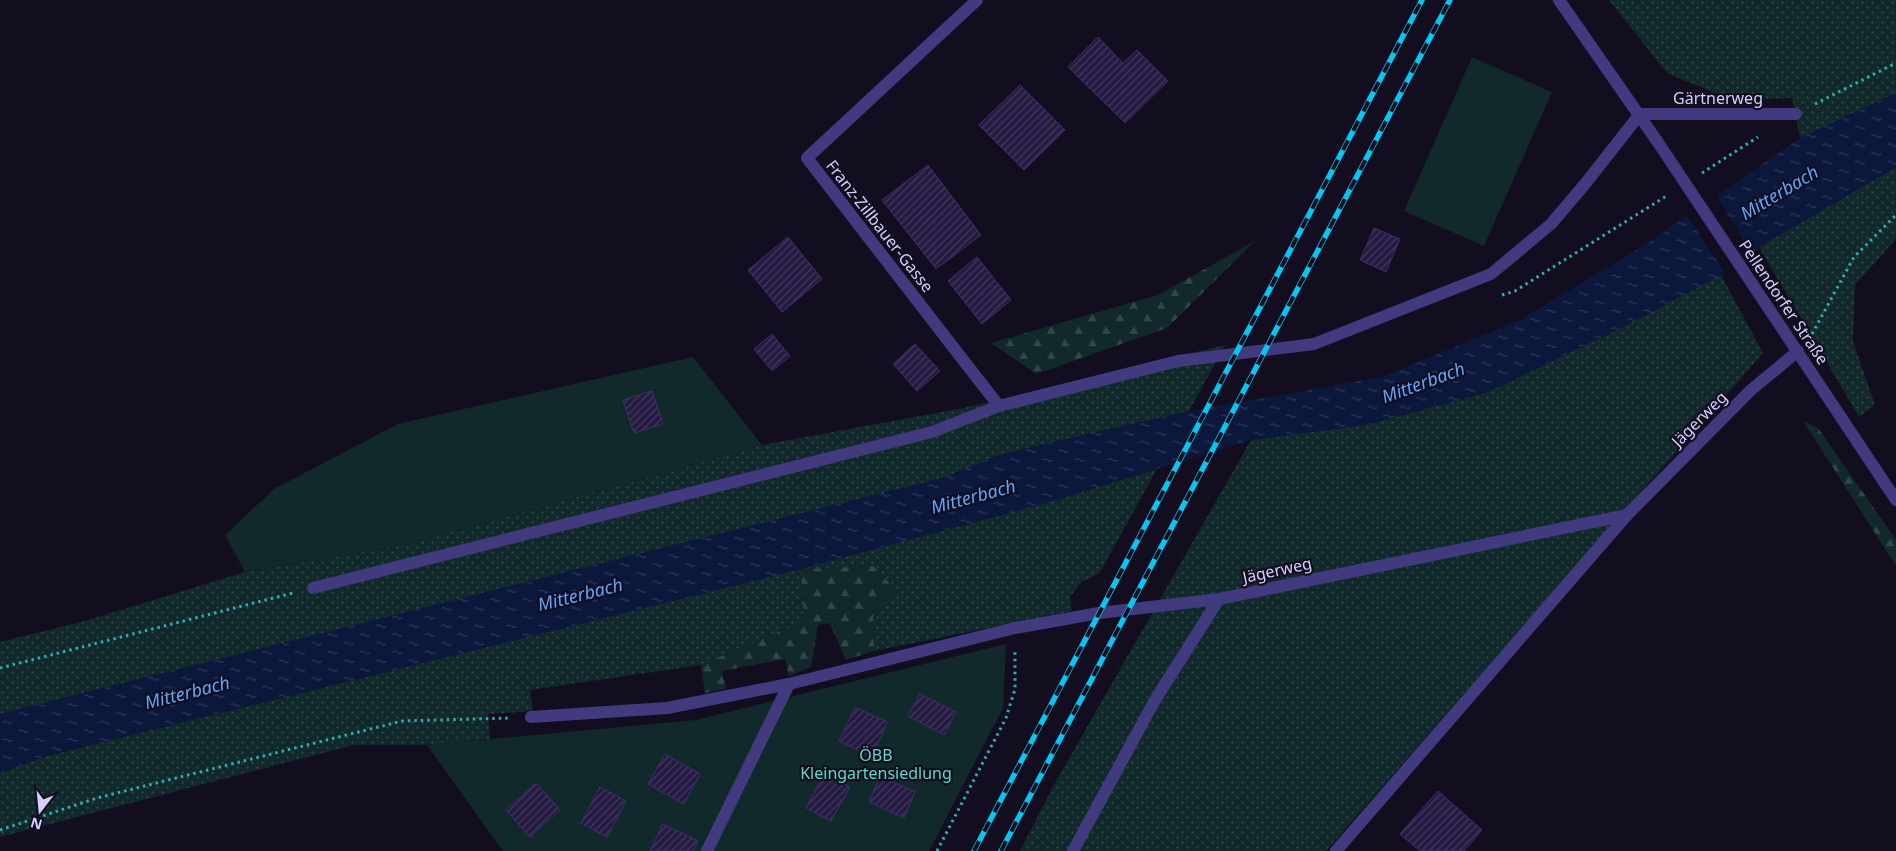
<svg xmlns="http://www.w3.org/2000/svg" width="1896" height="851" viewBox="0 0 1896 851" font-family="'Noto Sans',sans-serif">
  <defs>
    <pattern id="grass-dots" width="8" height="8" patternUnits="userSpaceOnUse" patternTransform="scale(1.25)"><rect width="8" height="8" fill="#11292a"/><path d="M2 2h.1M6 6h.1" fill="none" stroke="#33474a" stroke-width="1.8" stroke-linecap="round"/></pattern>
    <pattern id="forest-firs" width="22" height="20" patternUnits="userSpaceOnUse" patternTransform="scale(1.25)"><rect width="22" height="20" fill="#11292a"/><path d="M5 1l3.5 6h-7zM16 11l3.5 6h-7z" fill="#33474a"/></pattern>
    <pattern id="water-ripples" width="26" height="14" patternUnits="userSpaceOnUse" patternTransform="scale(1.25)"><rect width="26" height="14" fill="#0b183c"/><path d="M2 4q2-2 4 0t4 0M15 11q2-2 4 0t4 0" fill="none" stroke="#2e3859"/></pattern>
    <pattern id="building-hatch" width="6" height="6" patternUnits="userSpaceOnUse" patternTransform="scale(1.25)"><rect width="6" height="6" fill="#251a41"/><path d="M-1 1l2-2M0 6l6-6M5 7l2-2" fill="none" stroke="#443a5e"/></pattern>
  </defs>
  <rect width="100%" height="100%" fill="#120e20"/>
  <g fill="url(#grass-dots)">
    <polygon points="1609,0 1896,0 1896,93 1800,138 1792,98 1732,100 1667,73"/>
    <polygon points="1896,167 1896,239 1855,285 1853,342 1875,405 1859,417 1759,247"/>
    <polygon points="1721,275 1763,353 1326,851 1020,851 1054,785 1251,440 1366,425 1488,392 1623,327"/>
    <polygon points="1225,345 1189,411 1002,454 943,478 0,714 0,642 85,621 245,572 408,544 762,445 964,408"/>
    <polygon points="1157,469 1099,574 1081,582 1070,597 1072,611 874,651 873,617 896,591 874,566 802,569 804,621 701,665 530,690 533,711 488,714 490,739 427,745 354,745 0,837 0,773 47,756 801,569 1045,503"/>
  </g>
  <g fill="url(#forest-firs)">
    <polygon points="1255,241 1167,328 1036,374 991,343 1158,295"/>
    <polygon points="1803,421 1818,428 1896,540 1896,566"/>
    <polygon points="874,566 896,591 873,617 874,651 846,660 830,623 818,625 811,667 789,676 785,659 722,671 726,689 705,693 701,665 804,621 801,569"/>
  </g>
  <g fill="#11292a">
    <polygon points="1472,57 1552,92 1484,246 1404,211"/>
    <polygon points="693,357 762,445 408,544 245,572 225,535 274,489 398,424"/>
    <polygon points="1006,644 1003,708 929,851 503,851 427,745 696,720"/>
  </g>
  <polygon fill="url(#water-ripples)" points="1896,93 1896,167 1759,247 1721,275 1623,327 1488,392 1366,425 1251,440 1045,503 801,569 47,756 0,773 0,714 943,478 1002,454 1189,411 1382,377 1522,319 1645,245 1800,138"/>
  <polygon fill="#120e20" points="1715,194 1753,255 1726,274 1686,214"/>
  <g fill="url(#building-hatch)" stroke="#3f2d6c">
    <polygon points="1098,37 1123,63 1137,50 1168,81 1125,123 1068,67"/>
    <polygon points="1020,85 1065,130 1024,170 979,125"/>
    <polygon points="928,165 981,235 936,269 882,200"/>
    <polygon points="1374,228 1400,239 1386,272 1360,260"/>
    <polygon points="788,237 822,279 782,312 748,270"/>
    <polygon points="977,257 1011,300 982,324 948,281"/>
    <polygon points="772,334 790,356 772,371 754,349"/>
    <polygon points="915,344 940,371 917,391 893,364"/>
    <polygon points="652,391 663,424 634,433 623,400"/>
    <polygon points="920,694 956,712 944,735 908,716"/>
    <polygon points="855,707 887,722 872,757 839,741"/>
    <polygon points="665,754 700,774 684,804 648,784"/>
    <polygon points="825,773 850,787 831,821 806,808"/>
    <polygon points="880,776 915,792 904,818 869,802"/>
    <polygon points="536,783 560,810 530,837 506,810"/>
    <polygon points="600,787 626,801 607,837 581,823"/>
    <polygon points="1438,791 1482,830 1464,851 1420,851 1400,834"/>
    <polygon points="663,824 698,841 693,851 650,851"/>
  </g>
  <g fill="none" stroke-linecap="round" stroke-linejoin="round">
    <g stroke="#31acaf" stroke-width="3" stroke-dasharray="2.5 4" stroke-linecap="butt">
      <polyline points="1815,104 1896,63"/>
      <polyline points="1702,173 1758,137"/>
      <polyline points="1502,295 1515,291 1668,195"/>
      <polyline points="1812,334 1854,257 1896,215"/>
      <polyline points="0,668 293,593"/>
      <polyline points="0,830 97,798 402,721 511,718"/>
      <polyline points="937,851 1006,718 1015,689 1015,649"/>
    </g>
    <g stroke="#423a7e" stroke-width="12">
      <polyline points="960,356 999,406"/>
      <polyline points="313,588 932,432 999,406 1178,361 1314,344 1491,274 1551,224 1585,184 1640,114 1796,114"/>
    </g>
    <g stroke="#423a7e" stroke-width="12">
      <polyline points="960,356 807,158 977,0"/>
      <polyline points="531,717 667,708 789,684 1015,628 1099,613 1219,599 1627,515 1751,390 1798,351"/>
      <polyline points="707,851 789,684"/>
      <polyline points="1073,851 1155,700 1219,599"/>
      <polyline points="1336,851 1627,515"/>
    </g>
    <g stroke="#423a7e" stroke-width="12">
      <polyline points="1559,0 1657,141"/>
      <polyline points="1783,330 1896,500"/>
    </g>
    <g stroke="#07c6f1" stroke-width="5.5">
      <g id="rail">
        <polyline points="974,851 1422,0"/>
        <polyline points="1001,851 1450,0"/>
      </g>
    </g>
    <use href="#rail" stroke="#120e20" stroke-width="4" stroke-dasharray="11" stroke-linecap="butt"/>
    <polyline stroke="#423a7e" stroke-width="12" points="1657,141 1783,330"/>
  </g>
  <g text-anchor="middle" dominant-baseline="central" stroke-width="4.5" stroke-linejoin="round" paint-order="stroke">
    <g font-size="16" fill="#d8cefe" stroke="#120e20">
      <text x="1718" y="98">Gärtnerweg</text>
      <text transform="translate(880 226) rotate(52)">Franz-Zillbauer-Gasse</text>
      <text transform="translate(1784 302) rotate(56)">Pellendorfer Straße</text>
      <text transform="translate(1699 419) rotate(-45)">Jägerweg</text>
      <text transform="translate(1277 570) rotate(-12)">Jägerweg</text>
    </g>
    <g font-size="16" fill="#5ddbc7" stroke="#120e20">
      <text x="876" y="755">ÖBB<tspan x="876" dy="18">Kleingartensiedlung</tspan></text>
    </g>
    <g font-size="18" font-style="italic" fill="#5fa5fb" stroke="#120e20">
      <text transform="translate(1779 192) rotate(-31)">Mitterbach</text>
      <text transform="translate(1423 382) rotate(-20)">Mitterbach</text>
      <text transform="translate(973 496) rotate(-15)">Mitterbach</text>
      <text transform="translate(580 594) rotate(-14)">Mitterbach</text>
      <text transform="translate(187 692) rotate(-14)">Mitterbach</text>
    </g>
  </g>
  <g transform="translate(40 811) rotate(196)" stroke="#120e20" stroke-width="4" paint-order="stroke">
  <path d="M0-4L9 19L0 12L-9 19Z" fill="#d8cefe"/>
  <text y="-8" font-size="14" font-weight="bold" text-anchor="middle" fill="#d8cefe">N</text>
  </g>
</svg>
